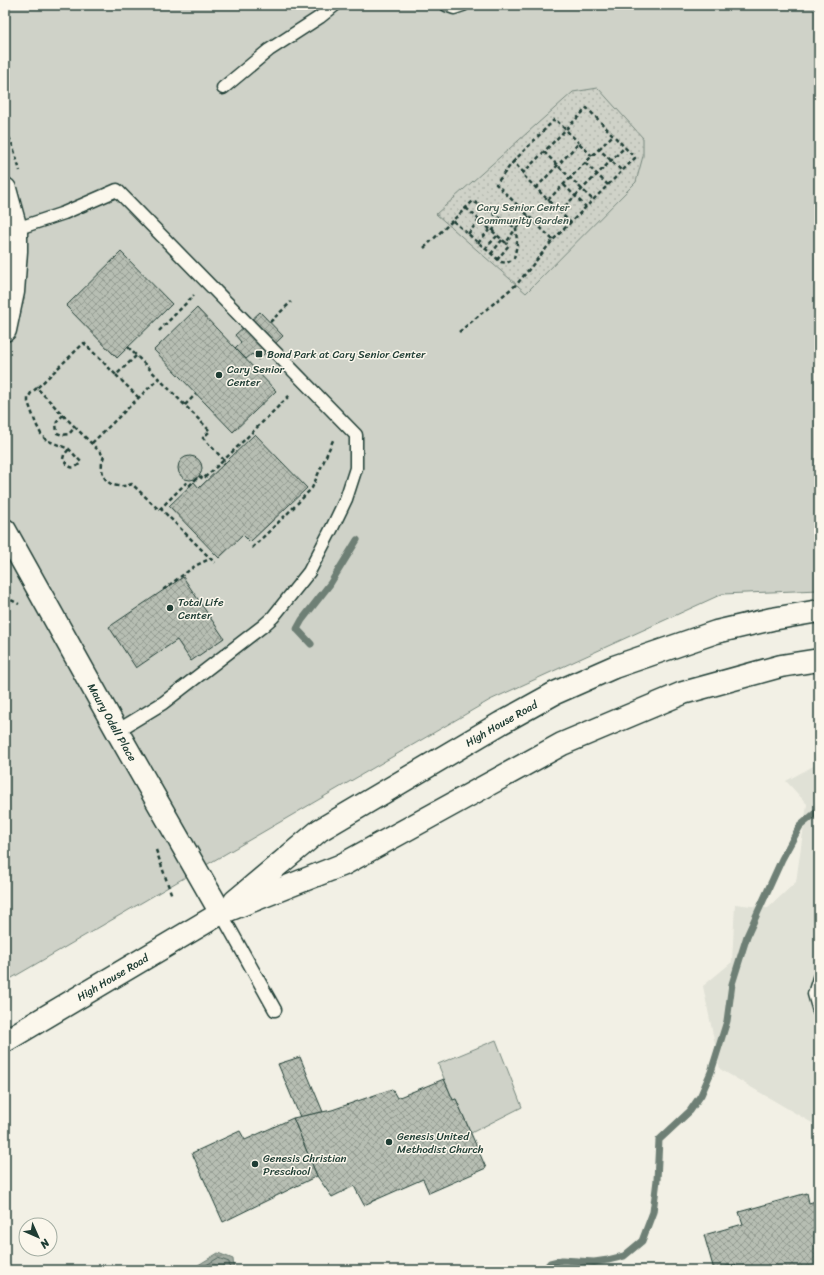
<svg xmlns="http://www.w3.org/2000/svg" width="824" height="1275" viewBox="0 0 824 1275" font-family="Sriracha,sans-serif">
  <defs>
    <pattern id="garden-dots" width="8" height="8" patternUnits="userSpaceOnUse"><rect width="8" height="8" fill="#cfd2c8"/><path d="M2 2h.1M6 6h.1" fill="none" stroke="#b1b5ac" stroke-width="1.8" stroke-linecap="round"/></pattern>
    <pattern id="water-waves" width="16" height="10" patternUnits="userSpaceOnUse"><rect width="16" height="10" fill="#a2aba1"/><path d="M0 5q4-4 8 0t8 0" fill="none" stroke="#838c84"/></pattern>
    <pattern id="building-cross-hatch" width="8" height="8" patternUnits="userSpaceOnUse"><rect width="8" height="8" fill="#b7beb3"/><path d="M0 0l8 8M0 8l8-8" fill="none" stroke="#949c92"/></pattern>
  </defs>
  <rect width="100%" height="100%" fill="#f2f0e5"/>
  <filter id="ink" filterUnits="userSpaceOnUse"><feTurbulence type="fractalNoise" baseFrequency=".025" numOctaves="2"/><feDisplacementMap in="SourceGraphic" scale="8" xChannelSelector="R" yChannelSelector="G"/><feConvolveMatrix kernelMatrix="1 2 1 2 8 2 1 2 1" color-interpolation-filters="sRGB"/></filter>
  <g filter="url(#ink)">
    <polygon fill="#e0e1d6" points="819,763 819,1127 720,1069 703,986 732,962 735,904 768,908 796,882 807,804 786,781"/>
    <g fill="#cfd2c8" stroke="#77887e">
      <polygon points="5,5 819,5 819,590 722,594 490,700 5,982"/>
      <polygon points="496,1040 522,1107 471,1133 456,1099 453,1100 438,1064"/>
    </g>
    <polygon fill="url(#garden-dots)" stroke="#77887e" points="598,88 643,138 643,156 636,182 526,293 436,214 573,92"/>
    <polygon fill="url(#water-waves)" stroke="#6e7f75" points="218,1253 233,1259 234,1270 190,1270"/>
    <g fill="none" stroke-linecap="round" stroke-linejoin="round">
      <polyline stroke="#536960" stroke-width="1" points="198,1270 218,1258 229,1262 230,1270"/>
      <g stroke="#6e7f75" stroke-width="7">
        <polyline points="311,644 297,629 302,620 330,584 357,540"/>
        <polyline points="544,1270 550,1263 562,1260 594,1262 608,1260 624,1256 642,1241 653,1212 657,1180 659,1140 690,1111 701,1095 711,1072 727,1021 732,984 747,936 782,859 800,826 819,810"/>
      </g>
    </g>
    <g fill="url(#building-cross-hatch)" stroke="#1f3d34">
      <polygon points="121,252 172,304 117,358 66,306"/>
      <polygon points="197,308 276,391 233,432 154,350"/>
      <polygon points="260,312 283,336 258,360 252,354 246,359 235,348 241,342 235,335"/>
      <polygon points="255,434 307,488 250,542 243,535 219,558 169,506 194,482 199,488"/>
      <circle cx="190" cy="468" r="12"/>
      <polygon points="183,577 224,638 191,661 177,640 136,668 109,627"/>
      <polygon points="300,1057 323,1112 300,1117 278,1064"/>
      <polygon points="444,1079 453,1100 456,1099 486,1168 429,1193 423,1179 364,1205 354,1186 332,1197 317,1176 293,1118 332,1110 392,1089 397,1098"/>
      <polygon points="293,1118 317,1176 223,1222 192,1153 240,1131 245,1140"/>
      <polygon points="807,1193 809,1203 819,1200 819,1269 737,1270 735,1264 714,1270 704,1235 743,1224 739,1212"/>
    </g>
    <g fill="none" stroke-linecap="round" stroke-linejoin="round">
      <g stroke="#1f3d34" stroke-width="15">
        <g id="service">
          <polyline points="446,5 454,8 463,5"/>
          <polyline points="223,88 269,50 320,17 335,5"/>
          <polyline points="16,229 64,213 117,190 356,435 356,468 346,499 333,526 309,572 273,617 263,626 163,703 117,731"/>
          <polyline points="221,913 275,1010"/>
          <polyline points="819,978 814,994 819,1011"/>
        </g>
      </g>
      <g stroke="#1f3d34" stroke-width="25">
        <g id="minor">
          <polyline points="5,189 16,229 16,251 13,292 5,330"/>
          <path id="s1" d="M5 530 117 731 221 913"/>
        </g>
      </g>
      <g stroke="#1f3d34" stroke-width="25">
        <g id="primary">
          <path id="s2" d="M235 901 320 830 501 723 555 693 614 667 716 632 772 619 819 611"/>
          <path id="s3" d="M5 1041 221 913 342 865 562 744 683 693 781 666 819 660"/>
        </g>
      </g>
      <g stroke="#1f3d34" stroke-width="2.5" stroke-dasharray="4 3" stroke-linecap="butt">
        <polyline points="5,131 12,143 20,171"/>
        <polyline points="599,149 613,135"/>
        <polyline points="544,152 593,200"/>
        <polyline points="513,162 555,119 579,143"/>
        <polyline points="585,163 608,185"/>
        <polyline points="524,173 513,162 496,184 553,240"/>
        <polyline points="564,185 586,207"/>
        <polyline points="536,188 579,143 592,156"/>
        <polyline points="548,200 599,149 622,171"/>
        <polyline points="466,208 506,243 516,228"/>
        <polyline points="560,211 625,147"/>
        <polyline points="453,221 501,262 507,263 514,258 517,245 516,228"/>
        <polyline points="492,231 502,219"/>
        <polyline points="468,234 479,220"/>
        <polyline points="478,243 490,229"/>
        <polyline points="424,248 473,201 516,228 529,216"/>
        <polyline points="485,249 497,236"/>
        <polyline points="491,254 502,240"/>
        <polyline points="497,260 509,245 506,243"/>
        <polyline points="270,322 291,302"/>
        <polyline points="159,331 194,295"/>
        <polyline points="459,332 517,284 553,240 635,158 587,108 522,174 571,223"/>
        <polyline points="128,347 210,431 203,438 224,460 291,394"/>
        <path d="M136 356 116 375 84 343 37 388 63 415 56 423 57 433 62 435 69 434 75 427 104 456C103 459 101 464 102 468 103 486 119 489 132 484L159 510 186 483 189 486 199 476 203 479 224 460"/>
        <polyline points="116,375 139,398"/>
        <path d="M37 388 31 393 28 398V402L36 424 41 434 46 440 69 449 81 462C74 471 69 468 63 459L64 455 69 449"/>
        <polyline points="185,405 196,394"/>
        <polyline points="63,415 75,427"/>
        <polyline points="92,443 158,379"/>
        <polyline points="160,508 215,563"/>
        <polyline points="252,548 294,507 312,488 334,438"/>
        <polyline points="164,590 164,589 195,566 211,558"/>
        <polyline points="5,597 19,604"/>
        <polyline points="156,850 172,896"/>
      </g>
      <use href="#service" stroke="#fbf7ec" stroke-width="12"/>
      <use href="#minor" stroke="#fbf7ec" stroke-width="22"/>
      <use href="#primary" stroke="#fbf7ec" stroke-width="22"/>
    </g>
  </g>
  <g fill="#1f3d34" stroke="#fbf7ec" stroke-width="1.5">
    <rect x="255" y="350" width="8" height="8" rx="2"/>
    <circle cx="219" cy="375" r="4"/>
    <circle cx="170" cy="608" r="4"/>
    <circle cx="389" cy="1142" r="4"/>
    <circle cx="255" cy="1164" r="4"/>
  </g>
  <g text-anchor="middle" dominant-baseline="central" stroke-width="3" stroke-linejoin="round" paint-order="stroke">
    <g font-size="11" fill="#425b52" stroke="#fbf7ec">
      <text x="523" y="207">Cary Senior Center<tspan x="523" dy="13">Community Garden</tspan></text>
    </g>
    <g font-size="11" fill="#1f3d34" stroke="#fbf7ec" text-anchor="start">
      <text x="267" y="354">Bond Park at Cary Senior Center</text>
      <text x="227" y="369">Cary Senior<tspan x="227" dy="13">Center</tspan></text>
      <text x="178" y="602">Total Life<tspan x="178" dy="13">Center</tspan></text>
      <text x="397" y="1136">Genesis United<tspan x="397" dy="13">Methodist Church</tspan></text>
      <text x="263" y="1158">Genesis Christian<tspan x="263" dy="13">Preschool</tspan></text>
    </g>
    <g font-size="11" fill="#1f3d34" stroke="#fbf7ec">
      <text stroke="none"><textPath href="#s1" startOffset="220">Maury Odell Place</textPath></text>
      <text stroke="none"><textPath href="#s2" startOffset="321">High House Road</textPath></text>
      <text stroke="none"><textPath href="#s3" startOffset="125">High House Road</textPath></text>
    </g>
  </g>
  <rect width="824" height="1275" fill="none" stroke="#fbf7ec" stroke-width="20"/>
  <rect x="10" y="10" width="804" height="1255" fill="none" stroke="#1f3d34" stroke-width="1.5" filter="url(#ink)"/>
  <g transform="translate(38 1237) rotate(135)"><circle r="19" fill="#fbf7ec" stroke="#a3ada2"/>
  <path d="M0-3L7 15L0 10L-7 15Z" fill="#1f3d34"/>
  <text y="-6" font-size="11" font-weight="bold" text-anchor="middle" fill="#1f3d34">N</text>
  </g>
</svg>
